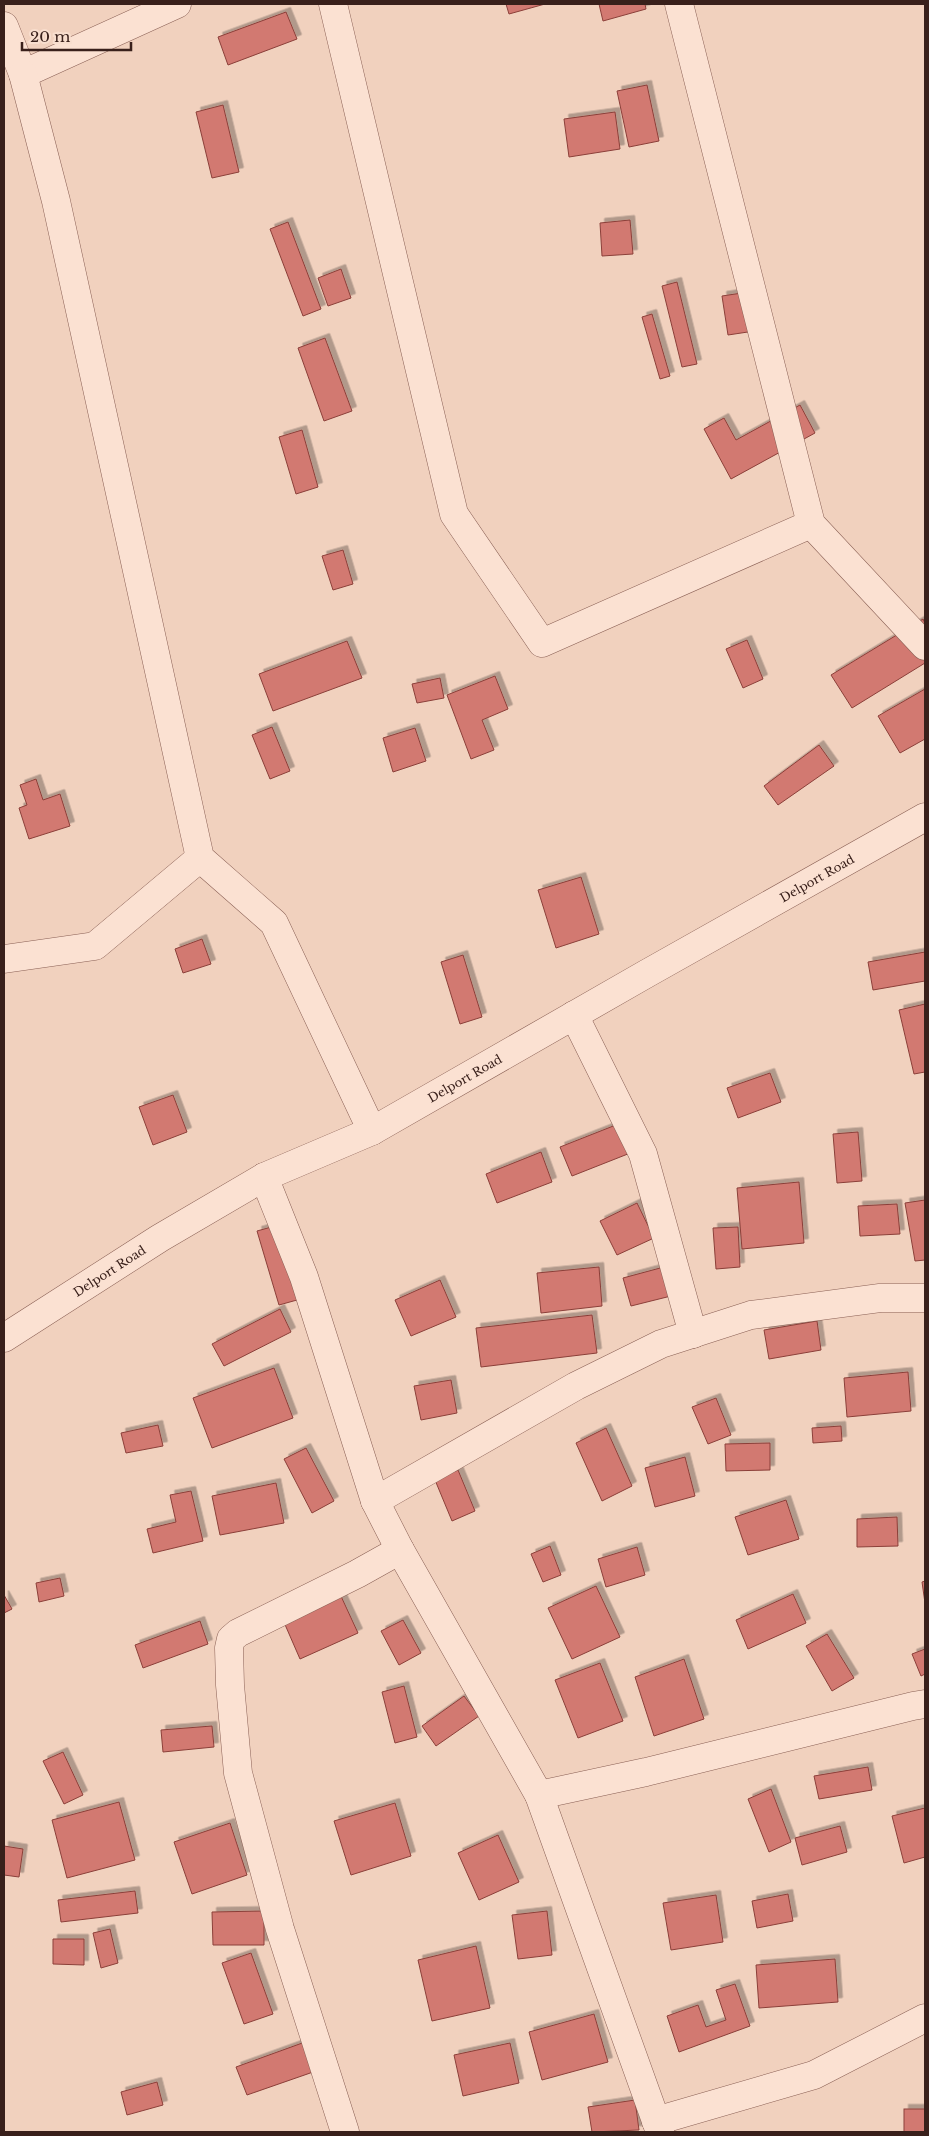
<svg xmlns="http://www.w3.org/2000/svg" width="929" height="2136" viewBox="0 0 929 2136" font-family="'Libre Baskerville',serif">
  <defs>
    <filter id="shadow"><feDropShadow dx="4.5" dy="-4.5" stdDeviation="0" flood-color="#0004"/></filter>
  </defs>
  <rect width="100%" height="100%" fill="#f1d1be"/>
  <g fill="#d27971" stroke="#8b3f39" filter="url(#shadow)">
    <polygon points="506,4 545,4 509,14"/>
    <polygon points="599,4 645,4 646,9 603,21"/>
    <polygon points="286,12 297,39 228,65 218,37"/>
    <polygon points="647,85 659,141 629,147 617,91"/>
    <polygon points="223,105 239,172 212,178 196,112"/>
    <polygon points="615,112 620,149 569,157 564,119"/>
    <polygon points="630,220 633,254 602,256 600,223"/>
    <polygon points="288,222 321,309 303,316 270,229"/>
    <polygon points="341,269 351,298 328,306 318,278"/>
    <polygon points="677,282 697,364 682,367 662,286"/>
    <polygon points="755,291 761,330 728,335 722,296"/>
    <polygon points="652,314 670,376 660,379 642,317"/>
    <polygon points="325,338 352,411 324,421 298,348"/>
    <polygon points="800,405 815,433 731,479 704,429 724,418 736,440"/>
    <polygon points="302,430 318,487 296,494 279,437"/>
    <polygon points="343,550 353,584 333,590 322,556"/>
    <polygon points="923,619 925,623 925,663 852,708 831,675"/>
    <polygon points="747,640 763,679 743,688 726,649"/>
    <polygon points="347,641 362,678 273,711 259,674"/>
    <polygon points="495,676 508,709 482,720 494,750 471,759 447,695"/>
    <polygon points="440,678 444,698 417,703 412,684"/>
    <polygon points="925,689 925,739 900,753 878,716"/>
    <polygon points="272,727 290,771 270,779 252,735"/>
    <polygon points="415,728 426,761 393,772 383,738"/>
    <polygon points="819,745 834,766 778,805 764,786"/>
    <polygon points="36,779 43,800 60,794 70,826 29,839 19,808 27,805 20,785"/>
    <polygon points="581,877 599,934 556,948 538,890"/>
    <polygon points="202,939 211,964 183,973 175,949"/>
    <polygon points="925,952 925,981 873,990 868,962"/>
    <polygon points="463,955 482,1017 460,1024 441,962"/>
    <polygon points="925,1004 925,1072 914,1074 899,1010"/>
    <polygon points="770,1073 781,1102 738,1118 727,1088"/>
    <polygon points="173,1095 187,1132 153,1145 139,1107"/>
    <polygon points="631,1119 643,1148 572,1176 560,1147"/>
    <polygon points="858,1132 862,1181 837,1183 833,1134"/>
    <polygon points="541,1152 552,1182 497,1203 486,1174"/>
    <polygon points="799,1182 804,1243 742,1249 737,1188"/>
    <polygon points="925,1200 925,1260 915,1261 905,1203"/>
    <polygon points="637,1203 654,1238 617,1255 600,1221"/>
    <polygon points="897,1204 900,1234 860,1236 858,1206"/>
    <polygon points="275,1226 297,1300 279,1305 257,1231"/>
    <polygon points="738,1227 740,1267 716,1269 713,1228"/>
    <polygon points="675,1264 683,1293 631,1306 623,1278"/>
    <polygon points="599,1267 602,1306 541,1313 537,1273"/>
    <polygon points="440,1280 456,1317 411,1336 395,1300"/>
    <polygon points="280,1309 291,1332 224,1366 212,1344"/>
    <polygon points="592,1315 597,1353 481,1367 476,1328"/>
    <polygon points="817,1321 821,1350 769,1359 764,1330"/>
    <polygon points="274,1368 293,1418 212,1448 193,1398"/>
    <polygon points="908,1372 911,1411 847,1417 844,1378"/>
    <polygon points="451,1380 457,1413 421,1420 414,1386"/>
    <polygon points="716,1398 731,1435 708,1444 692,1407"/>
    <polygon points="158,1425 163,1446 126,1453 121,1433"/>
    <polygon points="841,1426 842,1441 813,1443 812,1428"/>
    <polygon points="606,1428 632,1486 602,1501 576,1443"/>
    <polygon points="770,1443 770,1470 726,1471 725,1444"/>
    <polygon points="306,1448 334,1501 312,1513 284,1459"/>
    <polygon points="685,1457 695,1496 655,1507 645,1468"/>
    <polygon points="458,1470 475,1511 452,1521 435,1480"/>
    <polygon points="276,1483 284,1523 220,1535 212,1496"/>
    <polygon points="191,1491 203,1541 153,1553 147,1529 176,1522 170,1495"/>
    <polygon points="786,1500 799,1539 748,1555 735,1517"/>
    <polygon points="897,1517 898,1546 857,1547 857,1519"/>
    <polygon points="550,1546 561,1575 543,1582 531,1554"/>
    <polygon points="637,1547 645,1575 606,1587 598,1559"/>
    <polygon points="60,1578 64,1596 39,1602 36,1583"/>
    <polygon points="925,1581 925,1603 922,1582"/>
    <polygon points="596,1586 620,1637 572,1659 548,1608"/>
    <polygon points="340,1594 358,1633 300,1659 283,1620"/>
    <polygon points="793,1594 806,1623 748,1649 736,1620"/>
    <polygon points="4,1595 12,1609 4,1613"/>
    <polygon points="403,1620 421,1653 399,1665 381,1631"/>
    <polygon points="200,1621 208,1644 143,1668 135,1645"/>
    <polygon points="827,1634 854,1678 832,1691 806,1646"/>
    <polygon points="925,1649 925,1674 921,1676 912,1654"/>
    <polygon points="684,1659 704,1719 654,1736 635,1677"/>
    <polygon points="600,1663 623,1721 578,1738 555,1680"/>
    <polygon points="404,1686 417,1737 395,1743 382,1692"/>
    <polygon points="464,1696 479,1716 436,1746 422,1726"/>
    <polygon points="212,1726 214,1747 163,1752 161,1730"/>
    <polygon points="63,1752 83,1795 64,1804 43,1761"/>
    <polygon points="868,1767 872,1790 819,1799 814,1776"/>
    <polygon points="771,1789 791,1842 769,1852 748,1799"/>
    <polygon points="119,1802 135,1860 67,1878 52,1820"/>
    <polygon points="395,1803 411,1856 351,1875 334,1821"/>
    <polygon points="925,1808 925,1857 904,1863 892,1816"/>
    <polygon points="230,1823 247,1875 192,1894 174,1842"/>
    <polygon points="840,1826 847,1852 802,1865 795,1838"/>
    <polygon points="498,1835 519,1882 479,1900 458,1853"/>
    <polygon points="4,1846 23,1849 19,1877 4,1875"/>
    <polygon points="135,1891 138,1913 61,1922 58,1900"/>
    <polygon points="788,1894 793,1921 757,1928 752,1901"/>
    <polygon points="716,1895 723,1942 671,1950 663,1903"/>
    <polygon points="264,1911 264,1945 213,1945 212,1912"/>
    <polygon points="547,1911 552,1955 518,1959 512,1915"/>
    <polygon points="110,1929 118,1963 101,1968 93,1933"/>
    <polygon points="53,1939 84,1939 84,1965 53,1964"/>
    <polygon points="476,1946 490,2008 432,2021 418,1960"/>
    <polygon points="251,1953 273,2014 244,2024 222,1963"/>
    <polygon points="835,1959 838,2002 759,2008 756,1965"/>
    <polygon points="735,1984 750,2026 679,2052 667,2016 698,2005 706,2027 726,2020 716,1990"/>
    <polygon points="594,2014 608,2062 542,2080 529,2032"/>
    <polygon points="305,2042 316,2071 247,2095 236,2067"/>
    <polygon points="510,2043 519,2083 463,2096 454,2055"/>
    <polygon points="157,2082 163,2105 127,2115 121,2092"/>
    <polygon points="635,2100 639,2130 592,2132 588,2107"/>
    <rect x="904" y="2109" width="21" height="23"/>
  </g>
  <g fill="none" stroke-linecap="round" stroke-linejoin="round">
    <g stroke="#8a6055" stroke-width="29">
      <g id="minor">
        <polyline points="333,4 454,514 542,643 811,524"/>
        <polyline points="679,4 811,524 925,646"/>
        <polyline points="4,26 23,74 177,4"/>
        <polyline points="23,74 56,201 200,858 274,923 372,1131"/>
        <polyline points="4,959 95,946 200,858"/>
        <polyline points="574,1015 643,1154 693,1334"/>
        <polyline points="264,1177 304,1277 375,1501 400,1550 539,1795 660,2132"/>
        <path id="s1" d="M4 1338 160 1238 264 1177 372 1131 646 974 925 817"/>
        <polyline points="375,1501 576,1386 661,1344 751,1315 880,1298 925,1298"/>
        <polyline points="539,1795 646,1772 913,1706 925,1704"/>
        <polyline points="656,2121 814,2075 925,2018"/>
        <polyline points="345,2132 280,1929 238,1773 230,1685 229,1648 231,1639 238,1633 357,1574 400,1550"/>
      </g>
    </g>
    <use href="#minor" stroke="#fbe1d2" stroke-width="28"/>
  </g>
  <g text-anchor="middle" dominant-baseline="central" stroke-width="4" stroke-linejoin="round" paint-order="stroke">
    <g font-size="12" fill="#39201b" stroke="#f8dece">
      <text stroke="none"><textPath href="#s1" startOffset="935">Delport Road</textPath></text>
      <text stroke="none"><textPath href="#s1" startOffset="530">Delport Road</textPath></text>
      <text stroke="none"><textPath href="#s1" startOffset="125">Delport Road</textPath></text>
    </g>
  </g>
  <rect width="929" height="2136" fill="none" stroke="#39201b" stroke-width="10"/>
  <path d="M22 42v8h109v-8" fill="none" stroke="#39201b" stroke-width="2.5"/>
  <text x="30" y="42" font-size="15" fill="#39201b" stroke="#f8dece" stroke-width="4" paint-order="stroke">20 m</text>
</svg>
